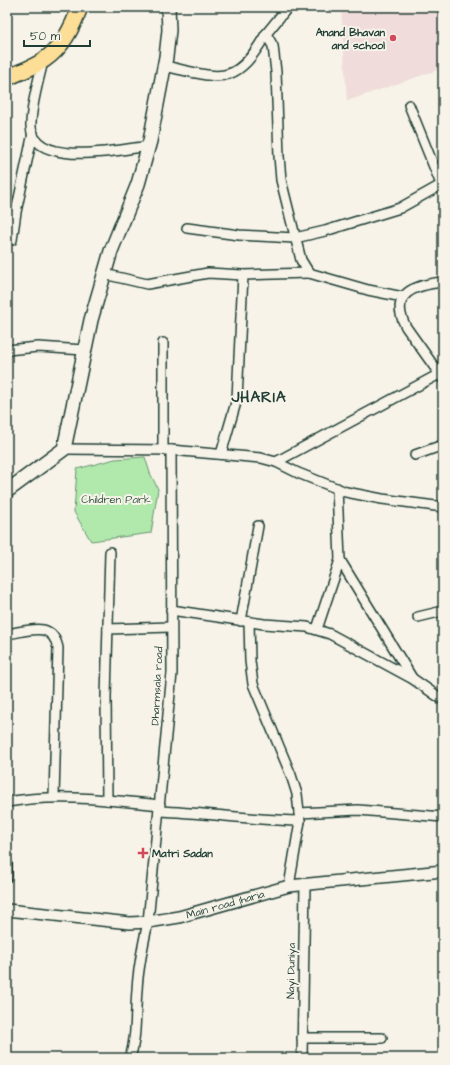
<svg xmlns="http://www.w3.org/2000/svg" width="450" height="1065" viewBox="0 0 450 1065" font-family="'Architects Daughter',sans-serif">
  <rect width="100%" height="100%" fill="#f7f3e8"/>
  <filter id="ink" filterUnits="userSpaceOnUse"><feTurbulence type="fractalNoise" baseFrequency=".025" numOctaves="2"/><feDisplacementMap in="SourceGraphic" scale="8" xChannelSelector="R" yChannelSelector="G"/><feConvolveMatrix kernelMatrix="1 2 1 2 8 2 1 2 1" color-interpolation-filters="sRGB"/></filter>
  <g filter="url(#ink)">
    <polygon fill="#f0dcda" points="341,7 443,7 443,68 347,101"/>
    <polygon fill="#b1e9ad" stroke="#689370" points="145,457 150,473 158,489 151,533 91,541 74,512 77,469 115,459"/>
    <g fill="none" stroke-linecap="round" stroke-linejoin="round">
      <g stroke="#1f3d34" stroke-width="12">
        <g id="minor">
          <polyline points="288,7 266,34 273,46 276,72 279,156 281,180 301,260 309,273 368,290 403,297"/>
          <path d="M43 61C39 79 30 109 31 127 34 169 124 149 149 146"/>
          <path d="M164 66C219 77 234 90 266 34"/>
          <polyline points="409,105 443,189"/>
          <polyline points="187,228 239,235 295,238 325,231 400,208 441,185"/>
          <polyline points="12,240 16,212 33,133"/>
          <polyline points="104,274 147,284 208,273 243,275 309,273"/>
          <path d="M443 282C415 285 388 293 406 327L443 379"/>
          <polyline points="7,350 38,347 84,350"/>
          <polyline points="64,449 171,450 261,458 276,462 298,473 346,492 382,499 443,507"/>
          <polyline points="163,450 163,343"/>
          <polyline points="221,454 237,399 243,275"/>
          <polyline points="415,455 443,445"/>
          <polyline points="276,462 443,372"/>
          <polyline points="340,560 412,678"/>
          <polyline points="171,610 264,624 307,627 330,634 413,679 443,700"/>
          <polyline points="418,617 443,611"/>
          <polyline points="241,621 258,526"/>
          <polyline points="249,622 250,661 253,684 291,775 297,794 300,821 289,886"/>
          <polyline points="108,629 171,627"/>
          <polyline points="317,629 340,560 337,488"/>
          <path d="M7 634C28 631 52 620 58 648L54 797"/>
          <polyline points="107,800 106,697 110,552"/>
          <path d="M7 802C58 793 109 800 160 805"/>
          <path d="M159 811C206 813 253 820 300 821"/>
          <polyline points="299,813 358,810 443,817"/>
          <polyline points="7,863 7,877"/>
          <polyline points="302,1038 382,1038"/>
          <path d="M130 1058C137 1036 135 1013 137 990 138 967 143 945 148 922L172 673 171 450"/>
          <polyline points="302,1058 305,885"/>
        </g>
      </g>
      <g stroke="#1f3d34" stroke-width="14">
        <g id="tertiary">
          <path id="s1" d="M7 910 130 923 148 922 179 917 289 886 443 871"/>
        </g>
      </g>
      <g stroke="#1f3d34" stroke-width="16">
        <polyline id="secondary" points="7,491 64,449 91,320 111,251 138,184 150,141 166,57 169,30 168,7"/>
      </g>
      <g stroke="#1f3d34" stroke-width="18">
        <path id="trunk" d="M7 78C19 72 33 68 44 60 63 47 72 28 80 7"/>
      </g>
      <use href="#minor" stroke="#f7f3e8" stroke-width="9"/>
      <use href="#tertiary" stroke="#f7f3e8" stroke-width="11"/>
      <use href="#secondary" stroke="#f7f3e8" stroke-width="13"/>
      <use href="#trunk" stroke="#fdde96" stroke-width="15"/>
    </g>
  </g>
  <g fill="#d1495b" stroke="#f7f3e8" stroke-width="1.5">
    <circle cx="393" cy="38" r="4"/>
    <path d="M141 847h4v4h4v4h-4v4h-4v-4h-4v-4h4z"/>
  </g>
  <g text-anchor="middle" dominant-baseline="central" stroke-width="4" stroke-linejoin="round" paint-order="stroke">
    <g font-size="11" font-weight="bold" fill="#1f3d34" stroke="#f7f3e8" text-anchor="end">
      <text x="385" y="32">Anand Bhavan<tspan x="385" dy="13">and school</tspan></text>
      <text x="152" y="853" text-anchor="start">Matri Sadan</text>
    </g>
    <g font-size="11" fill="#355746" stroke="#f7f3e8">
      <text x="116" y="499">Children Park</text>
    </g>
    <g font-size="11" fill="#1f3d34" stroke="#f7f3e8">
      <text transform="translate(157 686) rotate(-87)">Dharmsala road</text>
      <text stroke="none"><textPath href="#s1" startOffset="221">Main road jharia</textPath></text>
      <text transform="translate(291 971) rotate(-89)">Nayi Duniya</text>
    </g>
    <g font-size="15" font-weight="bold" letter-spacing="1" fill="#1f3d34" stroke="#f7f3e8">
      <text x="259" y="397">JHARIA</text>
    </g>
  </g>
  <rect width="450" height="1065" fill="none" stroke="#f7f3e8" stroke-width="24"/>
  <rect x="12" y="12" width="426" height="1041" fill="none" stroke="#1f3d34" stroke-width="1.5" filter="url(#ink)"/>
  <path d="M24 40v6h66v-6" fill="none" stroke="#1f3d34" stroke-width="2"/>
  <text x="30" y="40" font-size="12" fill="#1f3d34" stroke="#f7f3e8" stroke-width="3" paint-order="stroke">50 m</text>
</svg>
